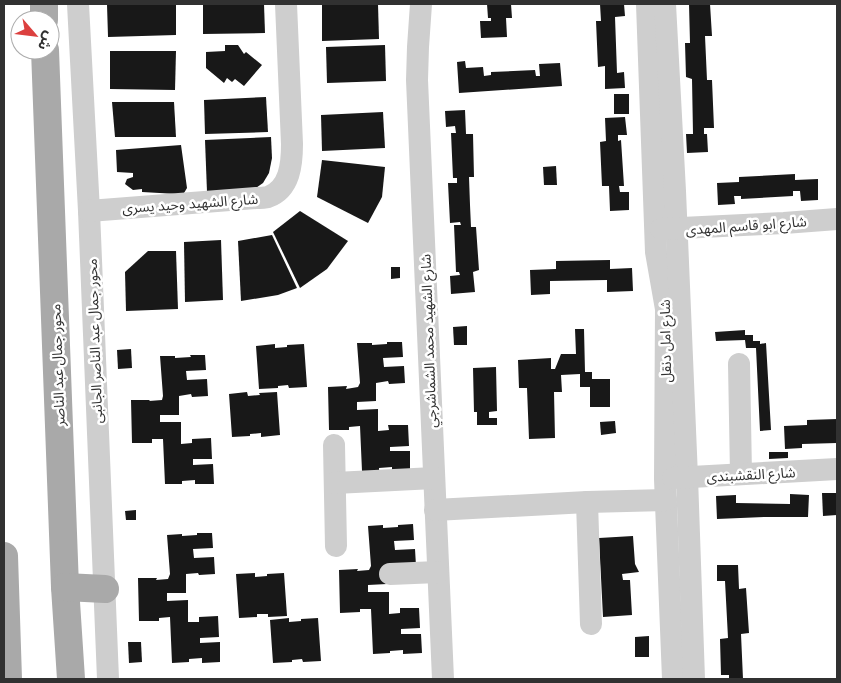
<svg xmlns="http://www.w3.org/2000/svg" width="841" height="683" viewBox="0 0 841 683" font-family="'Open Sans','Noto Sans Arabic',sans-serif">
  <rect width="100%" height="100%" fill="#fff"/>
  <g fill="#181818">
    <polygon points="107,4 176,4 176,35 108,37"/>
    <polygon points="203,4 264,4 265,33 203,34"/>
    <polygon points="322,4 378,4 379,39 322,41"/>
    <polygon points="487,4 511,4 512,18 506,18 507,37 481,38 480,21 491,21 491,18 488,18"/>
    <polygon points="600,4 624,4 625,16 615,17 617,73 624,72 625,88 605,89 605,66 598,67 596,21 601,21"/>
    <polygon points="689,4 710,4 712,36 705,36 707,80 712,80 714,128 704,128 704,134 707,134 708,152 687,153 686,134 693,134 692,79 686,77 685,43 690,43"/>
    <polygon points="225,45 238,45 244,54 246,52 262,65 244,86 235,79 232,82 227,78 224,83 206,68 206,52 225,51"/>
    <polygon points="385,45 386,81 327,83 326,47"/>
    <polygon points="110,51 176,51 175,90 110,89"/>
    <polygon points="465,61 466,68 483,67 484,76 491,75 491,72 535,70 536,76 540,76 539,64 560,63 562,86 459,93 457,62"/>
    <rect x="614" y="94" width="15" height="20"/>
    <polygon points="266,97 268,132 205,134 204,100"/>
    <polygon points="112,102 174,102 176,137 115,137"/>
    <polygon points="465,110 466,134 473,134 474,177 469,177 470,205 471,227 476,227 479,270 473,272 475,292 451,294 450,276 460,275 459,272 456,272 454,225 461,225 460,222 450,223 448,183 457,183 457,178 453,178 451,133 456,133 455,126 446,127 445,111"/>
    <polygon points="383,112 385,148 322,151 321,115"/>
    <polygon points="625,117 627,135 618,135 618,141 621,140 624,186 619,186 620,192 629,192 629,210 610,211 609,186 602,186 600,142 606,141 605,118"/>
    <polygon points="271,137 272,158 269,173 263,183 253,190 207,192 205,140"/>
    <polygon points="181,145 187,188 184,193 177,194 142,192 142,189 133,190 125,184 127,179 133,177 133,173 117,172 116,150"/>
    <polygon points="322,160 385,167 382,197 368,223 317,197"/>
    <polygon points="556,166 557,185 544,185 543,167"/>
    <polygon points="795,174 795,180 818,179 818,200 801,201 800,191 793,191 793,196 741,199 741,196 734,196 735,204 718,205 717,183 739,182 739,177"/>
    <polygon points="300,211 348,241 327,269 300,288 273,232"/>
    <polygon points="272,235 297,288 278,295 241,301 238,241"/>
    <polygon points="221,240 223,300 185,302 184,242"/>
    <polygon points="148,251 176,251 178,309 126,311 125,272"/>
    <polygon points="610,260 610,269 632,268 633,291 607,292 607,280 550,281 550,294 531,295 530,270 556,269 556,261"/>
    <polygon points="391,267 400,267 400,278 391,279"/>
    <polygon points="467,326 467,345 454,345 453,327"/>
    <polygon points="575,329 584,329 585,372 592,372 592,379 610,379 610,407 590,407 590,387 580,387 580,374 561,375 562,392 554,392 555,438 529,439 527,388 519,388 518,360 551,358 551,369 555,369 561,354 576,354"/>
    <polygon points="745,330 745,335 753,335 753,341 760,341 760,344 766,343 771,430 760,431 756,348 746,348 745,340 716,341 715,332"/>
    <polygon points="387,342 402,342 403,357 383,358 384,367 404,366 405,383 389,384 388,381 376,383 376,401 357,402 357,410 378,409 378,431 389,430 388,425 408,425 409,446 390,447 390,451 410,451 410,471 392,472 392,467 379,468 379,471 362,471 360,426 349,427 349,430 329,430 328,387 347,386 346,389 358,387 360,383 357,343 372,343 372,345 387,344"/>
    <polygon points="275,344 275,348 287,347 287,345 304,344 307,387 289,388 288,385 278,386 278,388 259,389 256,346"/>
    <polygon points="131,349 132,368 118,369 117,350"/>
    <polygon points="190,355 205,355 206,370 186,371 187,380 207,379 208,396 192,397 191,394 179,396 179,415 160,415 160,422 181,422 181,444 192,443 192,439 211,438 212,459 193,459 193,465 213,464 214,484 195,484 195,480 182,481 182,484 165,484 163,439 152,439 152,443 132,443 131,400 150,400 149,401 162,400 163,396 160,356 175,356 175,358 191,357"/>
    <polygon points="496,367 497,411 489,412 489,418 497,418 497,425 477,425 477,412 474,412 473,368"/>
    <polygon points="247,392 248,396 260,395 259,393 277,392 280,435 261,437 261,433 250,434 250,436 232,437 229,394"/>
    <polygon points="837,419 837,443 802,444 802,448 785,449 784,426 807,425 807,420"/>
    <polygon points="615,421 616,433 601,435 600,422"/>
    <polygon points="769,452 788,452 788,458 769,459"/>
    <polygon points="822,493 837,493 837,515 823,516"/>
    <polygon points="790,494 809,495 808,517 764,517 717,519 716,496 736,495 736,503 790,504"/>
    <polygon points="136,510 136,520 126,520 125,511"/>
    <polygon points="413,524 414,540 394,541 395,550 415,549 416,566 387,584 368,585 368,592 389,592 389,614 400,613 400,608 419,608 420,628 401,629 401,634 421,634 422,653 403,654 403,650 390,651 390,653 373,654 371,609 360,609 360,612 340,613 339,570 358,569 357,571 369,570 371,566 368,526 383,525 383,528 398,527 398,525"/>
    <polygon points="197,533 212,533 213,548 193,549 194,558 214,557 215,574 199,575 198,573 186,574 186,593 167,593 167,601 188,600 188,622 199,622 199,617 218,616 219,637 200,638 200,643 220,642 220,662 202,663 202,658 189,659 189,662 172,663 170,617 159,618 159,621 139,621 138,578 157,578 156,580 168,579 170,574 167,535 182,534 182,536 197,535"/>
    <polygon points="633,536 635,564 639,572 622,574 623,580 630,580 632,615 603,617 599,538"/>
    <polygon points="717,565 738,565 739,589 746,588 749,633 741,634 743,679 729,679 729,675 721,675 720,639 728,638 725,581 717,581"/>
    <polygon points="255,573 255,577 267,576 267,574 284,573 287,616 268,617 268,614 257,614 257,617 239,618 236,574"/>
    <polygon points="289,618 289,622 301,621 301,619 318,618 321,661 303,662 302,659 292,660 292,662 273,663 270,620"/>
    <polygon points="649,636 649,657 635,657 635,637"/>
    <polygon points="128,642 141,642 142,662 129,663"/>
  </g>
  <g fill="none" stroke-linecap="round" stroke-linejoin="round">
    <g stroke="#cecece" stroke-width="22">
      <polyline points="78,4 89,211 108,679"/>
      <polyline points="421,4 418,47 417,80 443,679"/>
      <polyline points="647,4 656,252 666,309 665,479 673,679"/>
      <polyline points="665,4 675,191 687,477 694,679"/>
      <path d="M89 211 256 198C259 198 264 198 268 197 290 189 292 164 292 144L286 4"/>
      <polyline points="661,229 784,223 837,219"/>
      <polyline points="739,364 741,474"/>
      <polyline points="334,445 336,546"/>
      <polyline points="673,478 837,469"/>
      <polyline points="335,483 434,478"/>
      <polyline points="587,502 591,624"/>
      <polyline points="435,510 587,502 666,500"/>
      <polyline points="390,574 438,572"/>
    </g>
    <g stroke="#a9a9a9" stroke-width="28">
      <polyline points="44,4 44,20"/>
      <polyline points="45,50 65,587 71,679"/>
      <polyline points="4,556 8,679"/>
      <polyline points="65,587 105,589"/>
    </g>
  </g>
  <g text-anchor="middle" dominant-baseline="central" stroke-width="5" stroke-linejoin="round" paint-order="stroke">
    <g font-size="14" fill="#313131" stroke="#fff">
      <text transform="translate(190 203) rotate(-4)">شارع الشهيد وحيد يسرى</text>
      <text transform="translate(746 225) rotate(-4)">شارع ابو قاسم المهدى</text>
      <text transform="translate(94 341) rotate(-92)">محور جمال عبد الناصر الجانبى</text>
      <text transform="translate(428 341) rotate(-92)">شارع الشهيد محمد الشماشرجي</text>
      <text transform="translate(665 341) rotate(-91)">شارع امل دنقل</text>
      <text transform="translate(57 365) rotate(-92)">محور جمال عبد الناصر</text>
      <text transform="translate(751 474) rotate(-3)">شارع النقشبندى</text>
    </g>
  </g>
  <rect width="841" height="683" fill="none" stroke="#313131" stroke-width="10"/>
  <g transform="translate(35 35) rotate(118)"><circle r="24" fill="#ffffff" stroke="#adadad"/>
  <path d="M0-4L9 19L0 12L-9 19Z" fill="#dc403f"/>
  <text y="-8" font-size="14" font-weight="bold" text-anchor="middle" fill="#313131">ش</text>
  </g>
</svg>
